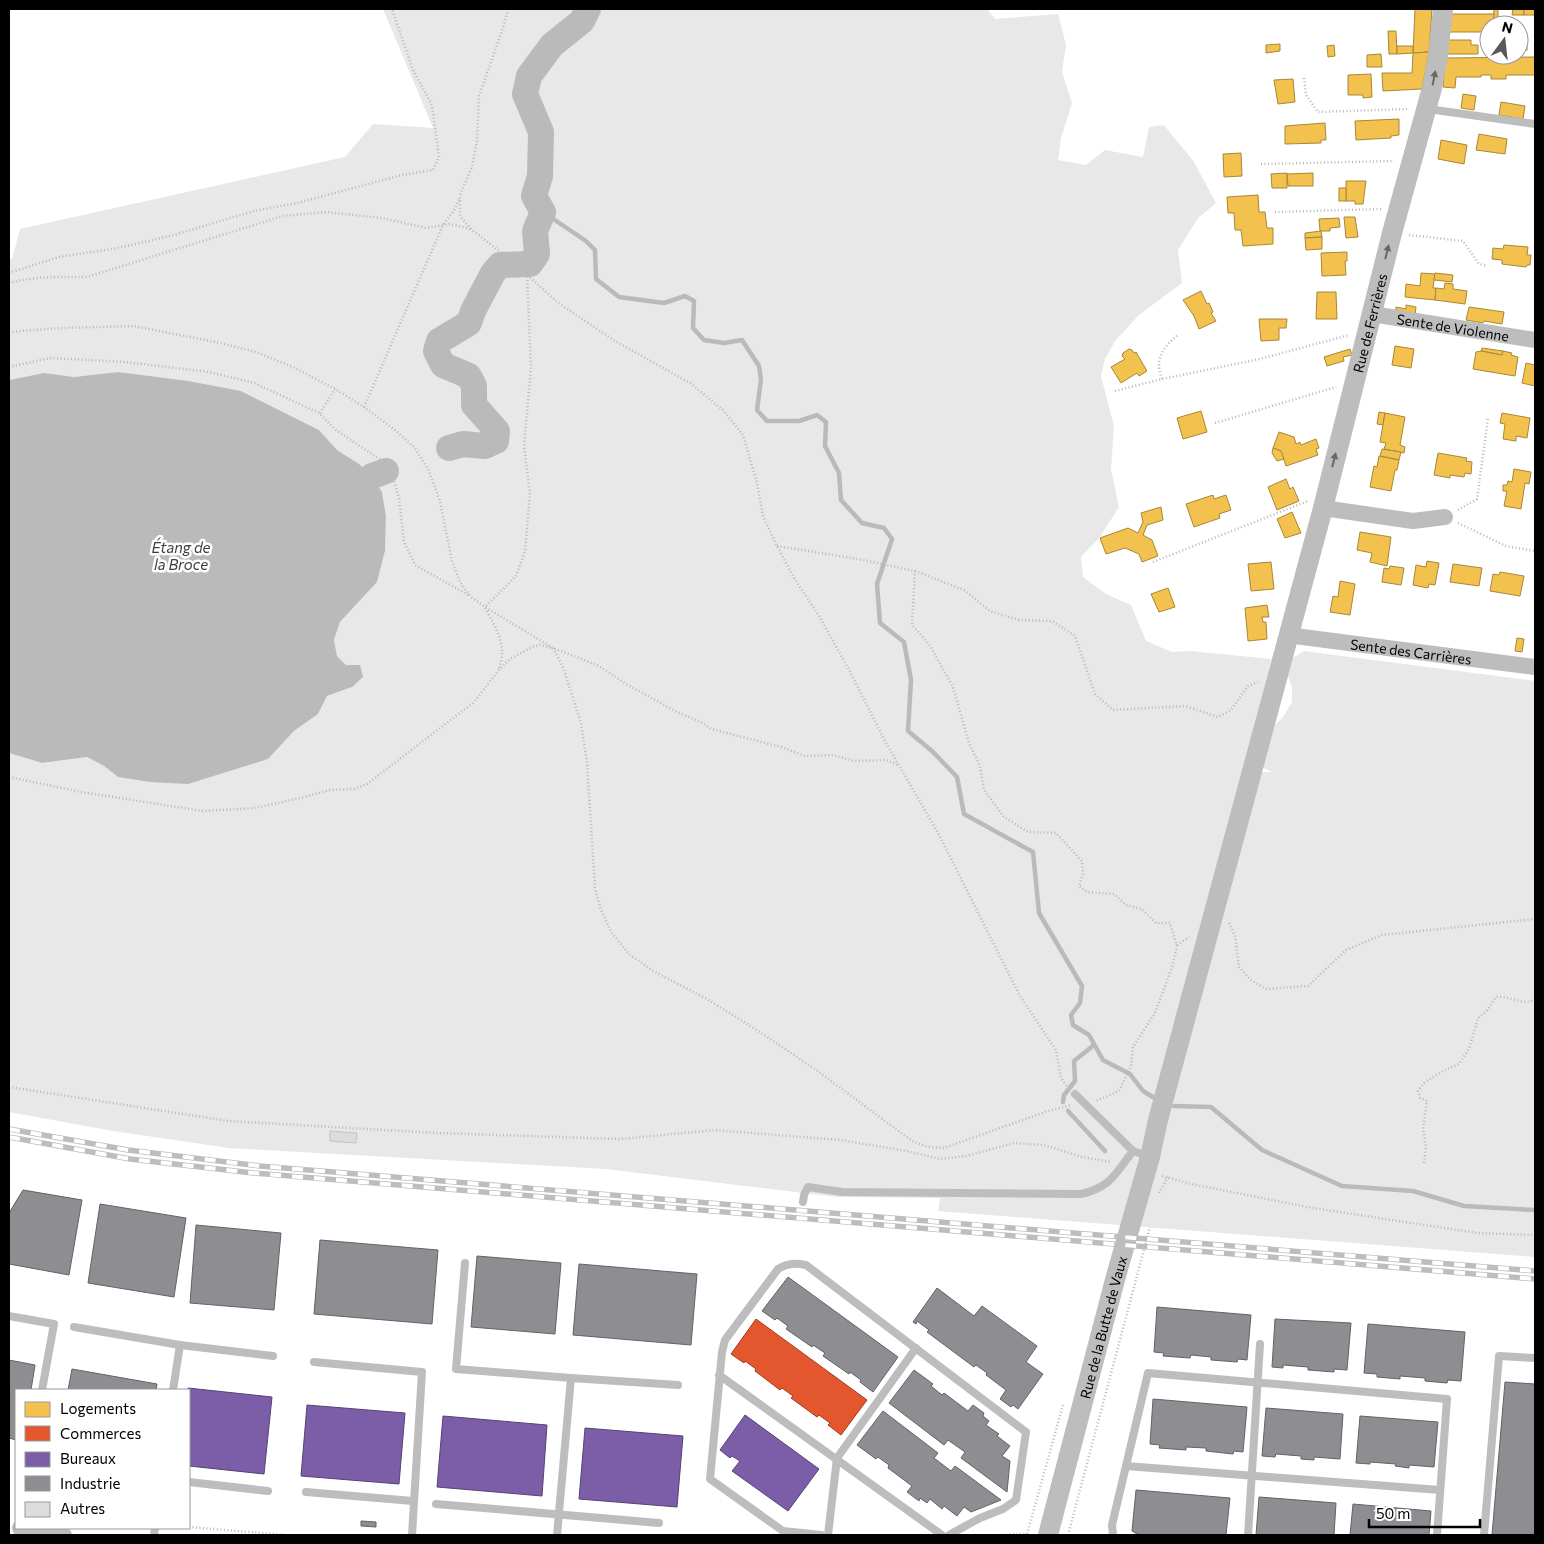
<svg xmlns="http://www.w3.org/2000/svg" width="1544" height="1544" viewBox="0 0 1544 1544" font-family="Commissioner,sans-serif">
  <rect width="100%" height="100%" fill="#fff"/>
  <polygon fill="#e8e8e8" points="383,9 987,9 995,19 1058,14 1066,45 1062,72 1072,103 1061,138 1058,160 1086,165 1105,150 1143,157 1149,127 1164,125 1194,162 1216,203 1198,218 1178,250 1182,283 1139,315 1115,341 1105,359 1101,376 1114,426 1111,469 1119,507 1100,537 1081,557 1083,577 1106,594 1131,605 1146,641 1172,652 1190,651 1271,659 1245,773 1272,772 1259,766 1270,730 1283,717 1292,702 1292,687 1288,676 1291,659 1304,651 1535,681 1535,1257 938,1211 940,1198 837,1197 606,1169 229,1148 113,1131 9,1112 9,753 42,763 87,757 104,766 118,777 229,770 268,759 294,731 318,714 327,696 352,687 346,665 337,656 334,640 340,622 377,582 385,551 386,516 382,492 372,476 359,464 337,450 319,430 241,391 118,372 74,377 44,373 9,380 9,260 12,259 20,229 345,157 373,124 433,128"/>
  <polygon fill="#bababa" points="118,372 188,381 241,391 319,430 337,450 359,464 372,476 382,492 386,516 385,551 377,582 340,622 334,640 337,656 346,665 360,665 363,677 352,687 327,696 318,714 294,731 268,759 188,784 150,782 118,777 104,766 87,757 42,763 9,753 9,380 44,373 74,377"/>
  <g fill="#f2c14e" stroke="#a98737">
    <polygon points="1415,9 1432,9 1429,52 1413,53"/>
    <polygon points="1494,9 1498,9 1498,25 1493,25"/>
    <polygon points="1513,9 1524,9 1524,15 1512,15"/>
    <rect x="1524" y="9" width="11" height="6"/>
    <polygon points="1448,14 1494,14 1493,25 1489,25 1489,32 1446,32"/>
    <polygon points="1388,31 1396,31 1397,54 1389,54"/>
    <rect x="1519" y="39" width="8" height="11"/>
    <polygon points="1446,40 1471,40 1471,45 1478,45 1478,54 1445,54"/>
    <polygon points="1280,44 1280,51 1266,53 1266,45"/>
    <polygon points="1334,45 1335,56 1328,57 1327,46"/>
    <polygon points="1397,46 1413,46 1413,53 1397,54"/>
    <polygon points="1429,52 1422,89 1383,91 1382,73 1412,73 1413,53"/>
    <polygon points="1381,54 1382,67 1367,67 1367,55"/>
    <polygon points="1535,57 1535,75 1506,75 1506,79 1491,79 1491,75 1481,75 1481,77 1456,77 1455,88 1443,87 1445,58"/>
    <polygon points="1371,74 1372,97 1363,98 1363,95 1348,95 1348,75"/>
    <polygon points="1293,79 1295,102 1278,104 1274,80"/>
    <polygon points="1463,94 1476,96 1474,110 1461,108"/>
    <polygon points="1501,102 1525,106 1523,119 1499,115"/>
    <polygon points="1399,119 1399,135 1391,136 1391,138 1356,140 1355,121"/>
    <polygon points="1325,123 1326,140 1321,140 1321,143 1285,144 1285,126"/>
    <polygon points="1479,134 1507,139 1505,154 1476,150"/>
    <polygon points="1441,140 1467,145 1464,164 1438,159"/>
    <polygon points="1241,153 1242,176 1224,177 1223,154"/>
    <polygon points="1287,173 1287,188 1272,188 1271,174"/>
    <polygon points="1313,173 1313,186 1288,186 1287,174"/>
    <polygon points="1346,181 1366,181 1363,204 1355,204 1355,201 1346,201"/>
    <rect x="1339" y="188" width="7" height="13"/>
    <polygon points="1258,195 1259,212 1265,212 1267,228 1273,228 1273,244 1243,246 1241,230 1235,230 1234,213 1228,213 1227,197"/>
    <polygon points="1344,217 1355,217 1358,237 1346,238"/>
    <polygon points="1339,218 1340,227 1330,228 1330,231 1320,231 1319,219"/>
    <polygon points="1321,231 1322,237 1305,238 1305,233"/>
    <polygon points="1322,237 1322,249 1306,250 1305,238"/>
    <polygon points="1504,245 1528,247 1527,255 1531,255 1530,265 1527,265 1526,267 1502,264 1502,260 1492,259 1493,248 1503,249"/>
    <polygon points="1347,252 1347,261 1345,261 1346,275 1322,276 1321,253"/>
    <polygon points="1421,273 1435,274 1433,288 1436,288 1435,300 1405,297 1406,284 1420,286"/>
    <polygon points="1435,273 1453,275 1452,282 1434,280"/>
    <polygon points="1445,283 1453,284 1453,289 1467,291 1465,304 1435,300 1436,288 1444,289"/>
    <polygon points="1201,291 1207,304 1209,303 1213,312 1211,313 1216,321 1199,329 1194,316 1183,300"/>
    <polygon points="1317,292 1336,292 1337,319 1316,319"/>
    <polygon points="1406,305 1416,307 1415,316 1396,311 1396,307 1406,309"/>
    <polygon points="1469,307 1504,312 1502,324 1484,321 1483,323 1466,320"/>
    <polygon points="1259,319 1287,319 1286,328 1279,328 1279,340 1261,341"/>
    <polygon points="1395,346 1414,349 1411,368 1392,365"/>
    <polygon points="1482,348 1503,351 1502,355 1481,351"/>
    <polygon points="1129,349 1132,350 1134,353 1136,352 1147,371 1139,376 1137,373 1121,383 1111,367 1125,359 1122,356 1123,353"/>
    <polygon points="1350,349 1352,355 1343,357 1344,361 1327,366 1324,357"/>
    <polygon points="1481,351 1502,355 1503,351 1512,353 1511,355 1518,357 1515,376 1473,369 1476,352"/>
    <polygon points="1526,363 1535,365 1535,386 1522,383"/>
    <polygon points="1201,411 1207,432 1183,439 1177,418"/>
    <polygon points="1379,412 1385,413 1383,425 1377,424"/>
    <polygon points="1385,413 1405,417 1400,445 1405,447 1404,453 1384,449 1386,443 1380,442"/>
    <polygon points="1502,413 1530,418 1527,438 1516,436 1516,441 1503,439 1505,424 1500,423"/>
    <polygon points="1279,432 1294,437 1296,444 1300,442 1301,445 1316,439 1319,448 1316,449 1318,455 1286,466 1281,451 1273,448"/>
    <polygon points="1273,448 1281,451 1284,459 1277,461 1272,453"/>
    <polygon points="1382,449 1401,452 1399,460 1380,456"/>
    <polygon points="1438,453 1467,458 1466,461 1472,462 1471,474 1465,473 1464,477 1450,475 1450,478 1434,475"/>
    <polygon points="1379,456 1399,460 1397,470 1395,470 1391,491 1370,487 1374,466 1377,467"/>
    <polygon points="1514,469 1531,472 1529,484 1525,483 1521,509 1504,506 1507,491 1503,491 1503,485 1507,485 1508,481 1512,482"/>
    <polygon points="1286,479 1290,489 1293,487 1299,501 1277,510 1268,487"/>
    <polygon points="1213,495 1214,499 1226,495 1231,510 1219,514 1220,518 1194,527 1186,504"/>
    <polygon points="1161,507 1163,520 1147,525 1143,535 1152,540 1158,556 1142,562 1139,554 1125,548 1106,554 1100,538 1128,528 1138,533 1143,522 1141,513"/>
    <polygon points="1292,512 1301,533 1285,538 1277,519"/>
    <polygon points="1360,532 1391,537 1387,566 1370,562 1372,553 1357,550"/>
    <polygon points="1427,561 1439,563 1435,585 1429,584 1428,588 1413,585 1416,565 1426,567"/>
    <polygon points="1271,562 1274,589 1251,591 1248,564"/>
    <polygon points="1453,564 1482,568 1479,586 1450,582"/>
    <polygon points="1390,566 1404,568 1401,585 1382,582 1384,568 1389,569"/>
    <polygon points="1500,572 1524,576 1520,596 1490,591 1493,574 1499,575"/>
    <polygon points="1340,581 1355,584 1350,615 1330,612 1333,596 1338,597"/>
    <polygon points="1168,588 1175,607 1159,612 1151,594"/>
    <polygon points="1267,605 1269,617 1262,617 1263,622 1266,622 1267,639 1248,641 1245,608"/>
    <polygon points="1517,638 1524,639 1522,652 1515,651"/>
  </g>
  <polygon fill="#e4572e" stroke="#a03d20" points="756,1319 867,1400 841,1435 828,1425 830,1423 819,1415 817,1417 791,1398 793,1396 782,1388 780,1390 755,1371 756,1369 745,1361 744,1363 731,1354"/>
  <g fill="#7b5ea7" stroke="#564275">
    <polygon points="188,1388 272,1397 264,1474 189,1466"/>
    <polygon points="307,1405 405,1413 399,1484 301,1476"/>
    <polygon points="745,1415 819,1469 788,1511 732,1471 740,1461 732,1456 730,1458 720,1450"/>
    <polygon points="443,1416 547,1425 542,1496 437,1487"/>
    <polygon points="585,1428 683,1436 677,1507 579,1499"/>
  </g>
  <g fill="#8d8d92" stroke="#636366">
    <polygon points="23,1190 82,1200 69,1275 9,1264 9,1213"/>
    <polygon points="100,1204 186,1218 174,1297 88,1283"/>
    <polygon points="196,1225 281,1233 274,1310 190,1303"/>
    <polygon points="320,1240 438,1250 432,1324 314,1314"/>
    <polygon points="477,1256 561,1263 555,1334 471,1327"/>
    <polygon points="579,1264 697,1274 691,1345 573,1335"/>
    <polygon points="788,1277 898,1357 873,1392 860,1382 861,1380 850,1372 849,1374 823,1356 825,1353 813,1345 812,1347 786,1329 788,1326 777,1318 775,1320 762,1311"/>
    <polygon points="937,1288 974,1316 982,1306 1037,1346 1026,1362 1043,1374 1018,1409 1013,1405 1011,1407 1000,1399 1006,1390 986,1375 987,1373 976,1365 974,1367 927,1332 929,1330 917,1321 916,1324 913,1322"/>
    <polygon points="1157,1307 1251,1315 1247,1360 1238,1359 1237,1362 1211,1360 1211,1357 1191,1355 1190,1358 1163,1356 1164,1353 1154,1352"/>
    <polygon points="1275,1319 1351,1323 1347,1370 1334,1369 1334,1372 1308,1370 1308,1367 1283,1365 1283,1368 1272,1367"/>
    <polygon points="1368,1324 1465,1332 1461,1381 1448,1380 1447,1383 1425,1381 1425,1378 1400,1376 1400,1379 1377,1377 1377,1374 1364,1373"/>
    <polygon points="9,1360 35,1365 31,1390 16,1390 16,1440 9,1438"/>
    <polygon points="72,1369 157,1384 156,1390 68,1390"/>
    <polygon points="914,1370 933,1384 931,1386 942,1395 944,1393 968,1411 973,1405 984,1413 983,1416 989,1421 986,1425 999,1434 997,1436 1010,1446 1002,1456 1010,1461 1007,1492 961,1458 965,1452 948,1440 944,1445 889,1403"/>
    <polygon points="1505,1382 1535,1384 1535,1535 1492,1535"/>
    <polygon points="1153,1399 1247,1407 1243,1452 1234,1451 1233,1454 1206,1451 1206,1448 1186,1447 1186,1450 1159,1448 1160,1445 1150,1444"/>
    <polygon points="1266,1408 1343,1414 1340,1459 1314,1457 1314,1460 1301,1459 1301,1456 1276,1454 1275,1457 1262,1456"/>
    <polygon points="883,1411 938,1453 934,1458 951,1471 955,1466 1001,1500 971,1512 964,1507 957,1516 944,1506 942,1509 930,1499 927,1503 920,1498 919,1501 907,1492 912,1486 888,1468 889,1465 878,1457 876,1459 857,1445"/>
    <polygon points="1360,1416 1438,1422 1434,1467 1409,1465 1409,1468 1395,1466 1396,1464 1370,1462 1370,1464 1356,1463"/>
    <polygon points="1136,1490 1230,1498 1226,1535 1139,1535 1132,1531"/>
    <polygon points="1259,1497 1336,1503 1334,1535 1256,1535"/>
    <polygon points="1353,1504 1431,1511 1429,1535 1350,1535"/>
    <polygon points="361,1521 376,1522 376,1527 361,1526"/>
  </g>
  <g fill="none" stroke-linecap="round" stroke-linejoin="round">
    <g stroke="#bababa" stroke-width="4.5">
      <polyline points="543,212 586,241 595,250 596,279 619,297 664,303 685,296 694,301 693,328 704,340 724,343 742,340 759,366 761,379 757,410 767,421 799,421 817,415 826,422 825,446 839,473 841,500 862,523 884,528 892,539 877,584 880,623 904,642 911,680 908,731 932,751 957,777 964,814 1033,852 1039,913 1082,986 1080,1003 1071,1015 1073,1025 1089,1035 1103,1060 1130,1074 1143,1091 1156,1099"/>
      <polyline points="1063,1102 1064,1095 1075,1081 1074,1061 1094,1045"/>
      <polyline points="1174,1106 1211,1107 1262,1150 1342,1186 1413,1191 1464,1206 1535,1210"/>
      <polyline points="1068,1111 1105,1151"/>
    </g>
    <g stroke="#bababa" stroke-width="26">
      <polyline points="449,448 463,444 485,446 496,441 497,431 474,405 474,386 469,376 443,365 436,351 439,341 469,323 473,311 493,273 500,265 530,264 537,254 535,231 543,212 534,196 540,176 541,132 525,94 529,76 552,45 582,21 588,9"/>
      <polyline points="372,476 386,471"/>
    </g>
  </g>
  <polygon fill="#dcdcdc" stroke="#c4c4c4" points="330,1131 357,1133 356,1143 330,1141"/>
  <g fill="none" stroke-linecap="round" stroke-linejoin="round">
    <g stroke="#b8b8b8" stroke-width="2.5" stroke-dasharray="1 2.5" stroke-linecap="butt">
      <polyline points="508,9 504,25 479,96 477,141 472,167 460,195 460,216 472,230 510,259 557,302 615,341 690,383 723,410 743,435 757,483 763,516 777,546 794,578 818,614 848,668 885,741 938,833 1020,996 1056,1050 1061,1078 1068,1088"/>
      <polyline points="1304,78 1306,95 1318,112 1408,109"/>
      <polyline points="1261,164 1394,161"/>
      <polyline points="1275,212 1381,209"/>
      <polyline points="1409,235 1463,241 1479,264 1487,266"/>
      <polyline points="9,273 59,257 118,248 174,235 254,211 297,203 402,175 433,170 439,157 432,105 413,70 392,9"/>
      <path d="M9 283C34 276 61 277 87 277L283 216 327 212 382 218 426 228 449 224 471 229"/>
      <polyline points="9,332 62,328 133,326 216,342 256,352 293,367 335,389 364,407 395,430 414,447 428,469 440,501 452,561 460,582 471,597 485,607 553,648 599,666 626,684 677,712 701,722 711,729 781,747 805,756 833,755 854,761 886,760 897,765"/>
      <polyline points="9,367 50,358 125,362 209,372 254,383 319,413 336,430 385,463 392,474 399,498 404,542 415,565 470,596"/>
      <path d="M1162 379C1154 357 1163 348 1179 334"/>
      <polyline points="1115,391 1162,379 1260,359 1349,335"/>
      <polyline points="364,407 443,225 453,212 460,198"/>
      <polyline points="320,413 335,389"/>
      <polyline points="1215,423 1336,387"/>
      <polyline points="1458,510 1477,499 1488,418"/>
      <polyline points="1458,523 1506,546 1535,551"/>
      <polyline points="777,546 858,559 915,571 912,625 929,644 953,687 969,743 980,766 984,790 1004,817 1028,832 1056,833 1082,861 1083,874 1079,886 1087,892 1114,894 1126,905 1142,909 1156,923 1170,923 1177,946 1172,967 1155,1013 1133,1047 1131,1066 1119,1091 1096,1101"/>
      <polyline points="1153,562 1308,501"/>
      <polyline points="915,571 964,590 990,611 1019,620 1052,621 1075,636 1095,694 1113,710 1185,706 1218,717 1231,710 1248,686 1258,682"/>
      <path d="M499 668C508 644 495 628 485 607L516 576 525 551 530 494 524 446 531 368 527 274"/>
      <polyline points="9,777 81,792 203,811 256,808 304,797 330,790 354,789 367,784 473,703 499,670 510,659 532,647 540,645 553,648 563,667 581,723 587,762 595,889 601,910 611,932 629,954 653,971 707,999 766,1036 819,1072 912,1141 928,1147 944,1148 1048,1111 1071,1105"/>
      <polyline points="1229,923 1235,936 1239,967 1251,980 1266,989 1308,986 1346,950 1382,935 1535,919"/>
      <polyline points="1177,945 1189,937"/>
      <polyline points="9,1087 228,1121 437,1133 620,1139 715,1130 840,1140 907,1151 940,1159 966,1156 1014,1143 1044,1145 1082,1157 1111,1162"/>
      <path d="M1424 1163 1426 1147 1423 1129 1427 1101 1420 1098 1418 1091 1424 1083 1443 1071 1459 1064 1469 1049 1478 1018 1486 1012 1496 997C1509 995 1525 1007 1535 999"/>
      <polyline points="1162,1176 1191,1184 1307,1207 1477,1233 1535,1235"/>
      <polyline points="1159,1193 1168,1177"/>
      <polyline points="189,1527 286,1535"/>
      <polyline points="1027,1534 1063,1405"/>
      <polyline points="1006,1535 1012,1534 1026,1534"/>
      <polyline points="1068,1535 1150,1227"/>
    </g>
    <g stroke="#bdbdbd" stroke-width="8">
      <polyline points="1428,109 1535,124"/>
      <polyline points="1075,1094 1133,1151 1148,1156"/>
      <path d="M803 1202 804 1195 808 1187 842 1192 1081 1194C1111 1187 1115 1174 1133 1151"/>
      <polyline points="465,1263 456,1369 571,1378 557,1535"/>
      <polyline points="9,1316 54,1324 42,1390"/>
      <polyline points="74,1327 180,1345"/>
      <polyline points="314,1362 422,1372 412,1535"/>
      <polyline points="719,1375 942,1535"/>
      <polyline points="571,1378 678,1385"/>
      <polyline points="173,1390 180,1345 273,1356"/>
      <polyline points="1126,1466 1440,1490"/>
      <polyline points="189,1482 268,1491"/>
      <polyline points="306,1492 413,1501"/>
      <polyline points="436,1504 659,1523"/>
      <polyline points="154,1535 155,1528"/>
      <path d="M821 1535 783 1531 710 1479 722 1352 725 1340 778 1269C788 1263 795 1263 806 1265L1026 1432 1016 1500 1003 1509 980 1518 949 1535"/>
      <polyline points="828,1535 837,1458 916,1348"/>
      <polyline points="1113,1535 1112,1525 1148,1373 1447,1399 1437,1535"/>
      <polyline points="1248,1535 1260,1344"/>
      <polyline points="1484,1535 1499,1356 1535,1358"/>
    </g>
    <g stroke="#bdbdbd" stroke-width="16">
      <path id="s1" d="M1372 314 1535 340"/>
      <polyline points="1323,508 1413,521 1445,517"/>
      <path id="s2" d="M1287 635 1535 667"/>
      <polyline points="20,1528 64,1535"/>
    </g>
    <path stroke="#bdbdbd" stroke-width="20" id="s3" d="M1048 1535 1116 1276 1150 1157 1158 1120 1323 508 1392 233 1432 88 1438 55 1443 9"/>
    <g stroke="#bdbdbd" stroke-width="5.5">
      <g id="rail">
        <polyline points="9,1129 128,1150 260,1166 1535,1271"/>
        <polyline points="9,1137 130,1159 253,1173 1535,1279"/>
      </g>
    </g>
    <use href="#rail" stroke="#fff" stroke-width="4" stroke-dasharray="11" stroke-linecap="butt"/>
  </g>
  <defs><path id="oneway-solid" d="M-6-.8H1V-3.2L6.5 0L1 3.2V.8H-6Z" transform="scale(1.25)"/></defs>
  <g fill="#686868">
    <use href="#oneway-solid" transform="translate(1434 78) rotate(-79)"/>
    <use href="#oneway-solid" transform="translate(1387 252) rotate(-76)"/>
    <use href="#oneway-solid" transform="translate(1334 460) rotate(-76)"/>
  </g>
  <g text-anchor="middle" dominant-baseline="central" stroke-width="5" stroke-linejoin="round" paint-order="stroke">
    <g font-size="14" fill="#000" stroke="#fff">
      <text stroke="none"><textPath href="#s3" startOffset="1254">Rue de Ferrières</textPath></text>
      <text stroke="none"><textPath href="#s1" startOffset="82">Sente de Violenne</textPath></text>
      <text stroke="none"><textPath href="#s2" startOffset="125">Sente des Carrières</textPath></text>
      <text stroke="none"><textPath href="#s3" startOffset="215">Rue de la Butte de Vaux</textPath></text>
    </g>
    <g font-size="15" font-style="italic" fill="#3e3e3e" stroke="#fff">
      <text x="181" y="547">Étang de<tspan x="181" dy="17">la Broce</tspan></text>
    </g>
  </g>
  <rect width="1544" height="1544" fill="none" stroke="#000000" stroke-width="20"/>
  <rect x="15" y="1389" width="175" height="140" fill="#ffffff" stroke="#999999"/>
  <rect x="25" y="1402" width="25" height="15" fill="#f2c14e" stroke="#999999"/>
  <text x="60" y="1414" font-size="15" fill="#000000">Logements</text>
  <rect x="25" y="1426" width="25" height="15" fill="#e4572e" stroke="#999999"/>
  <text x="60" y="1439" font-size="15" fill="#000000">Commerces</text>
  <rect x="25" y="1452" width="25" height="15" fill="#7b5ea7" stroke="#999999"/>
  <text x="60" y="1464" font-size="15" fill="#000000">Bureaux</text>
  <rect x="25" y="1476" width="25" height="15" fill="#8d8d92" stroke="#999999"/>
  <text x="60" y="1489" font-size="15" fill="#000000">Industrie</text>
  <rect x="25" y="1502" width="25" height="15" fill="#dcdcdc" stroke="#999999"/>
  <text x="60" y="1514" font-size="15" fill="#000000">Autres</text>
  <g transform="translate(1504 40) rotate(15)"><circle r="24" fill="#ffffff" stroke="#999999"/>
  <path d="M0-4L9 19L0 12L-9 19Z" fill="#595959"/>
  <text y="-8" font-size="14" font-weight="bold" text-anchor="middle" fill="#000000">N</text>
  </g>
  <path d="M1369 1519v8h111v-8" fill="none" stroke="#000000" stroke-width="2.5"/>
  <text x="1376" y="1519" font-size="15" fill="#000000" stroke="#ffffff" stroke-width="4" paint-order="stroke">50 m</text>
</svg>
